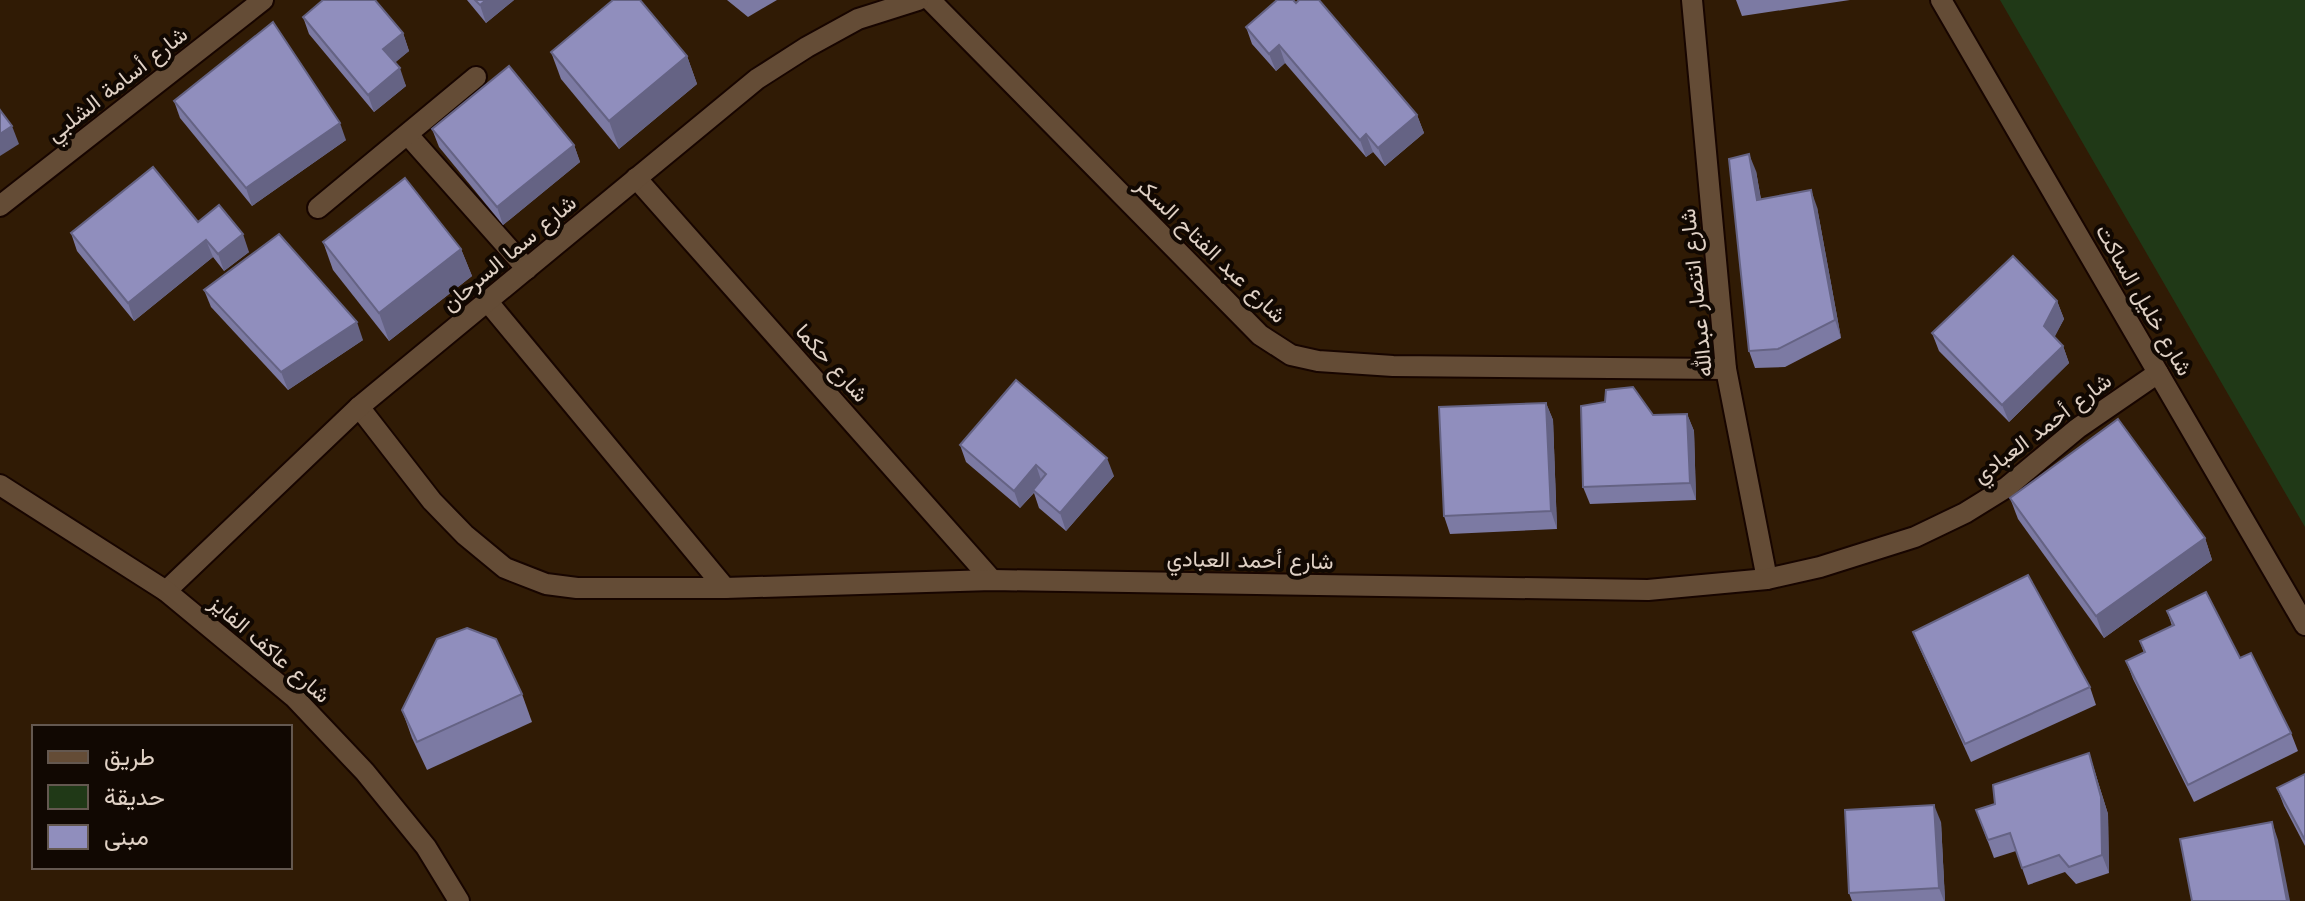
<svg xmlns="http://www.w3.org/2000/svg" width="2305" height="901" viewBox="0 0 2305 901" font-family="'Work Sans',Vazirmatn,sans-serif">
  <rect width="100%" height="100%" fill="#301b05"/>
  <polygon fill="#203917" points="2000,0 2305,0 2305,527"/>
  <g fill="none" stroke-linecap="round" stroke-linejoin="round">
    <g stroke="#170500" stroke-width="24">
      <g id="lane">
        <polyline points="408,135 527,269"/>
        <polyline points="318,208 476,77"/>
        <polyline points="488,302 725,588"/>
      </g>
    </g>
    <g stroke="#170500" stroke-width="24">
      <g id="street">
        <polyline points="930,0 1260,335 1291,355 1318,361 1393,366 1726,369"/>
        <polyline points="1692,0 1726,369 1767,579"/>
        <polyline points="636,178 992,580"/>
        <polyline points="0,206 263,0"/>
        <polyline points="359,407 432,501 465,535 505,568 546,584 577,588 725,588 992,580 1648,590 1767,579 1820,567 1915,537 1965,513 2007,487 2078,428 2158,373"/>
        <polyline points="166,591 359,407 757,79 807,47 858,19 918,0"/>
      </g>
    </g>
    <g stroke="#170500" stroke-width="24">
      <g id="secondary">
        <polyline points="1941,0 2305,625"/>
        <polyline points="0,485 166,591 294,697 365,772 426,847 459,901"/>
      </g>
    </g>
    <use href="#lane" stroke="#644c36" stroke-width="20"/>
    <use href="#street" stroke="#644c36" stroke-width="20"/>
    <use href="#secondary" stroke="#644c36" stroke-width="20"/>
  </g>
  <g fill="#7c7aa3">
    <polygon points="467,0 514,0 486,23"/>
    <polygon points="727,0 777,0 748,17"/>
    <polygon points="1736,0 1850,0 1742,16"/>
    <polygon points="303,17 403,33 409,51 395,62 406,86 374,112 309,34"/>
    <polygon points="1246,27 1417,115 1424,133 1385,166 1373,152 1366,157 1285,63 1276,71 1252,44"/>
    <polygon points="551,52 687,56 697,84 619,149 561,79"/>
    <polygon points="174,101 346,140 252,206 180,118"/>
    <polygon points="432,129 574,145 580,162 503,225 439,147"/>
    <polygon points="1756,171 1761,199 1817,207 1841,338 1785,367 1755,368 1749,351"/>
    <polygon points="198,222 249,252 224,271 213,257 134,321 77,251 71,233"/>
    <polygon points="323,242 461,249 472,276 389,341 333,270"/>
    <polygon points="204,290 363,340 288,390 211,307"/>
    <polygon points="2057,301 2064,319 2054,337 2063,346 2069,363 2009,422 1939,351 1932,333"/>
    <polygon points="1546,403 1553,420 1557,529 1450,534 1444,516"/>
    <polygon points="1687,414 1694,431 1696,500 1590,504 1583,487"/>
    <polygon points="960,445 1114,476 1066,531 1039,508 1034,493 1020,508 966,462"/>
    <polygon points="2010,498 2205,538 2212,560 2104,638 2018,519"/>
    <polygon points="2167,611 2240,658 2291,733 2298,751 2194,802 2133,679 2126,661 2144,653 2140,641 2172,626"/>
    <polygon points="1913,632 2090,687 2096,705 1971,762 1920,649"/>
    <polygon points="522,694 532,722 427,770 412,738 402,710"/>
    <polygon points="2089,753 2108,814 2109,873 2076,884 2065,872 2028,885 2016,851 1994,858 1976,810 1995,804"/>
    <polygon points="2305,774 2305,846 2284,806 2277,788"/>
    <polygon points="1941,822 1945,901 1852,901 1849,893"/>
  </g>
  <g fill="#656384">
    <polygon points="486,0 514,0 486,23 480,5"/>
    <polygon points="403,33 409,51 390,67 383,49"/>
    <polygon points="1279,45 1285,63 1276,71 1269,54"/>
    <polygon points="687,56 697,84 619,149 609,121"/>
    <polygon points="400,68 406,86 374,112 368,95"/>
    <polygon points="1417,115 1424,133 1385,166 1378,148"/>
    <polygon points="340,123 346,140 252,206 246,188"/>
    <polygon points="12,126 19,144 0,156 0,134"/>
    <polygon points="1366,134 1373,152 1366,157 1360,140"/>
    <polygon points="574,145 580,162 503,225 497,207"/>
    <polygon points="1749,154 1756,171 1764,218 1757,200"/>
    <polygon points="1811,190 1817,207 1841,338 1835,320"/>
    <polygon points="243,234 249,252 224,271 218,254"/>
    <polygon points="206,240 213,257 134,321 128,303"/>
    <polygon points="461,249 472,276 389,341 379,313"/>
    <polygon points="2057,301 2064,319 2051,344 2044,326"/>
    <polygon points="357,322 363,340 288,390 281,372"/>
    <polygon points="2063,346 2069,363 2009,422 2002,405"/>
    <polygon points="1546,403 1553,420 1557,529 1551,511"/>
    <polygon points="1687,414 1694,431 1696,500 1690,483"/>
    <polygon points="1107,458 1114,476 1066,531 1060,513"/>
    <polygon points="1036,465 1042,483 1020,508 1014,491"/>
    <polygon points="2205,538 2212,560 2104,638 2096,616"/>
    <polygon points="2089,753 2108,814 2109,873 2102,855"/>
    <polygon points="1934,805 1941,822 1945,901 1944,901 1939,888"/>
    <polygon points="2272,822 2278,840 2290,901 2287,901"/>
  </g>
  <g fill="#908ebd" stroke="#656384" stroke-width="2">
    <polygon points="323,0 375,0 403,33 383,49 400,68 368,95 303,17"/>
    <polygon points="475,0 486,0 480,5"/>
    <polygon points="613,0 640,0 687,56 609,121 551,52"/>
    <polygon points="1277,0 1293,0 1296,3 1299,0 1319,0 1417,115 1378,148 1366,134 1360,140 1279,45 1269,54 1246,27"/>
    <polygon points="273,22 340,123 246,188 174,101"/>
    <polygon points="509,66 574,145 497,207 432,129"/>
    <polygon points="0,110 12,126 0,134"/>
    <polygon points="1749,154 1757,200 1811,190 1835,320 1778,349 1749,351 1729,159"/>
    <polygon points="153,167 198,222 219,205 243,234 218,254 206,240 128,303 71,233"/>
    <polygon points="405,178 461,249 379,313 323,242"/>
    <polygon points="279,234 357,322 281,372 204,290"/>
    <polygon points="2013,256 2057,301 2044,326 2063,346 2002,405 1932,333"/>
    <polygon points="1016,380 1107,458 1060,513 1033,490 1046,474 1036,465 1014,491 960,445"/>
    <polygon points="1633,387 1653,415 1687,414 1690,483 1583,487 1581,406 1605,402 1606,390"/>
    <polygon points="1546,403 1551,511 1444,516 1439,407"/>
    <polygon points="2118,419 2205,538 2096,616 2010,498"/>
    <polygon points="2028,575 2090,687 1965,744 1913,632"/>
    <polygon points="2206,592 2240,658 2251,653 2291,733 2188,785 2126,661 2145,652 2140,641 2174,625 2167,611"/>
    <polygon points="467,628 496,639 522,694 417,742 402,710 437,639"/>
    <polygon points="2089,753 2101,797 2102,855 2069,867 2059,855 2022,868 2010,833 1988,840 1976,810 1995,804 1993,785"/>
    <polygon points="2305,774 2305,840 2277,788"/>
    <polygon points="1934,805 1939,888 1849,893 1845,810"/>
    <polygon points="2272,822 2287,901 2192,901 2180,839"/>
  </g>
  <g text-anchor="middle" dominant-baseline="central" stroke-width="8" stroke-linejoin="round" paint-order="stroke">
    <g font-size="22" fill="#e0d1c5" stroke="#110802">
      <text transform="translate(117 84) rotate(-38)">شارع أسامة الشلبي</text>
      <text transform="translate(1211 250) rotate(44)">شارع عبد الفتاح السكر</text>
      <text transform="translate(509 253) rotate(-40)">شارع سما السرحان</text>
      <text transform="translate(1696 293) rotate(-96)">شارع انتصار عبدالله</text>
      <text transform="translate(2144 300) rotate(60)">شارع خليل الساكت</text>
      <text transform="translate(832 363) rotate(48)">شارع حكما</text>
      <text transform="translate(2042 428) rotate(-37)">شارع أحمد العبادي</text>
      <text transform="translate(1250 560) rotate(1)">شارع أحمد العبادي</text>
      <text transform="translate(270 649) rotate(41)">شارع عاكف الفايز</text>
    </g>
  </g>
  <rect x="32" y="725" width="260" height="144" fill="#110802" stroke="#645850" stroke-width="2"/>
  <rect x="48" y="751" width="40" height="12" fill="#644c36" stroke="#645850" stroke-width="2"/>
  <text x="104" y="765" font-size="24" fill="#e0d1c5">طريق</text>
  <rect x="48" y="785" width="40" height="24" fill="#203917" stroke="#645850" stroke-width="2"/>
  <text x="104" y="805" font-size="24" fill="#e0d1c5">حديقة</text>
  <rect x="48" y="825" width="40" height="24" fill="#908ebd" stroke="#645850" stroke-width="2"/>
  <text x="104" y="845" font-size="24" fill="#e0d1c5">مبنى</text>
</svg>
